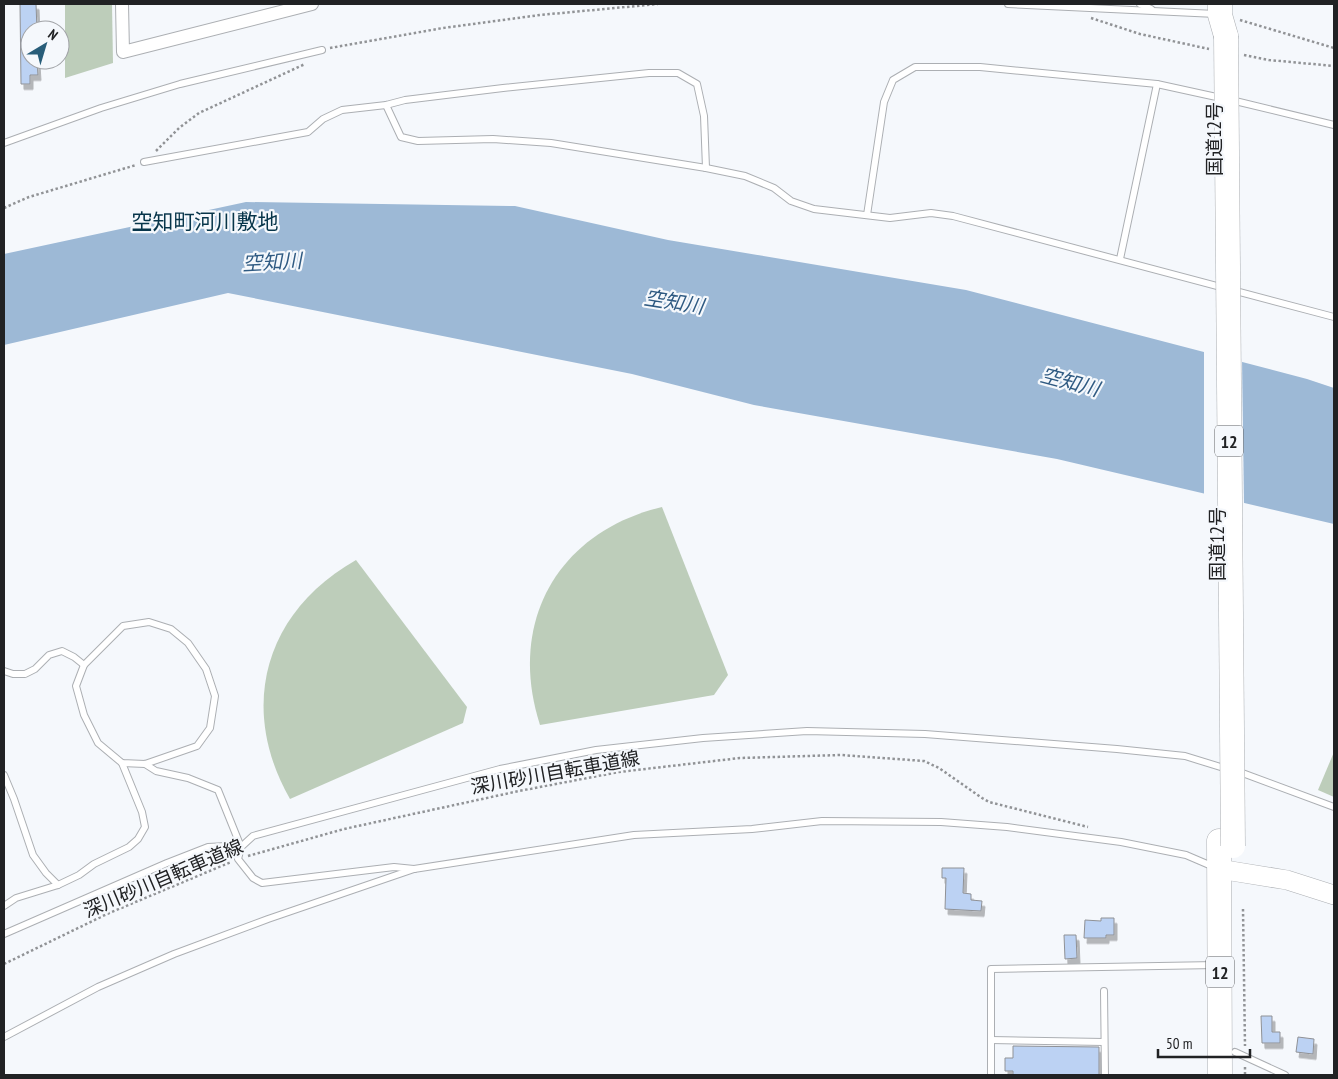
<svg xmlns="http://www.w3.org/2000/svg" width="1338" height="1079" viewBox="0 0 1338 1079" font-family="'PT Sans Narrow','Noto Sans JP',sans-serif">
  <defs>
    <filter id="shadow"><feDropShadow dx="3" dy="5.5" stdDeviation="0" flood-color="#0004"/></filter>
  </defs>
  <rect width="100%" height="100%" fill="#f5f8fc"/>
  <g fill="#bdcdba">
    <polygon points="65,4 112,4 113,63 65,78"/>
    <path d="M662 507 728 675 714 695 540 725C507 623 557 532 662 507Z"/>
    <path d="M356 560 467 707 463 723 290 799C238 708 264 612 356 560Z"/>
    <polygon points="1334,752 1334,797 1318,790"/>
  </g>
  <polygon fill="#9db9d6" points="246,202 515,206 668,240 966,290 1307,379 1334,388 1334,524 1057,459 754,405 632,374 228,293 4,345 4,254"/>
  <polygon fill="#f5f8fc" points="1204,349 1242,359 1244,505 1204,496"/>
  <g fill="#bcd2f3" stroke="#8f9195" filter="url(#shadow)">
    <polygon points="20,4 36,4 37,30 30,30 30,60 37,60 38,75 30,75 30,84 21,84"/>
    <polygon points="942,868 964,868 963,893 971,894 971,900 982,901 981,911 945,909 946,878 942,878"/>
    <polygon points="1101,918 1114,918 1114,935 1106,935 1106,938 1084,938 1085,920 1101,921"/>
    <polygon points="1064,935 1076,935 1077,958 1065,959"/>
    <polygon points="1261,1016 1272,1016 1272,1032 1280,1032 1280,1043 1262,1043"/>
    <polygon points="1298,1037 1314,1039 1313,1054 1296,1052"/>
    <polygon points="1013,1046 1099,1047 1099,1075 1013,1075 1013,1071 1005,1071 1005,1058 1013,1058"/>
  </g>
  <g fill="none" stroke-linecap="round" stroke-linejoin="round">
    <g stroke="#acafb3" stroke-width="8">
      <g id="lane">
        <polyline points="1008,4 1216,14"/>
        <polyline points="1140,4 1151,9"/>
        <polyline points="1231,100 1334,125"/>
        <polyline points="386,105 401,137 418,141 493,139 551,143 706,168 745,176 774,188 791,201 814,209 890,218 931,213 953,216 1334,317"/>
        <polyline points="4,143 101,108 180,84 322,50"/>
        <polyline points="144,162 308,132 323,119 342,110 386,105 405,100 503,88 649,73 678,73 697,84 704,116 706,168"/>
        <polyline points="867,215 884,102 893,80 915,67 980,67 1157,84 1221,98"/>
        <polyline points="1120,259 1157,84"/>
        <polygon points="149,622 171,629 188,643 206,669 215,696 210,728 197,746 145,764 122,763 98,743 84,715 76,686 84,665 123,626"/>
        <polyline points="4,671 13,674 25,674 35,669 49,655 62,651 74,657 84,665"/>
        <polyline points="145,764 156,771 188,778 218,790 241,847"/>
        <polyline points="1237,771 1334,807"/>
        <polyline points="4,775 14,799 33,855 46,873 58,885"/>
        <polyline points="414,869 394,867 262,883 253,878 238,859 241,847 253,836 500,769 596,750 703,738 807,731 925,734 1117,749 1185,756 1227,769"/>
        <polyline points="4,906 16,898 58,885 79,875 94,864 129,847 138,839 145,827 142,812 122,763"/>
        <polyline points="4,934 167,863 208,847 226,846 241,847"/>
        <polyline points="1104,991 1105,1075"/>
        <polyline points="4,1037 98,987 174,954 268,919 414,869 634,835 752,829 822,821 941,822 1007,827 1121,842 1186,855 1214,867"/>
        <polyline points="991,1040 1104,1042"/>
        <polyline points="1235,1052 1285,1075"/>
        <polyline points="991,1075 991,969 1216,965"/>
      </g>
    </g>
    <g stroke="#acafb3" stroke-width="14">
      <polyline id="street" points="122,4 123,52 312,4"/>
    </g>
    <g stroke="#acafb3" stroke-width="20">
      <polyline id="secondary" points="1219,869 1287,880 1334,895"/>
    </g>
    <g stroke="#acafb3" stroke-width="25">
      <g id="highway">
        <polyline points="1220,4 1220,15 1226,36"/>
        <polyline points="1219,841 1220,1075"/>
      </g>
    </g>
    <g stroke="#919396" stroke-width="2.5" stroke-dasharray="2.5 2.5" stroke-linecap="butt">
      <polyline points="1091,18 1140,34 1209,49"/>
      <polyline points="1240,20 1334,48"/>
      <polyline points="330,48 443,28 540,15 658,4"/>
      <polyline points="1244,55 1269,60 1334,66"/>
      <polyline points="156,151 179,128 199,113 305,64"/>
      <polyline points="4,208 29,197 136,165"/>
      <polyline points="248,856 344,829 519,791 619,772 740,758 841,755 924,761 939,768 982,798 989,802 1088,827"/>
      <polyline points="1243,909 1245,1046"/>
      <polyline points="4,964 107,914 231,862"/>
      <polyline points="1245,1067 1245,1075"/>
    </g>
    <use href="#lane" stroke="#fff" stroke-width="6"/>
    <use href="#street" stroke="#fff" stroke-width="12"/>
    <use href="#secondary" stroke="#fff" stroke-width="19"/>
    <use href="#highway" stroke="#fff" stroke-width="24"/>
    <g stroke="#acafb3" stroke-width="25" stroke-linecap="butt">
      <polyline id="highway-bridge" points="1226,36 1233,846"/>
    </g>
    <use href="#highway-bridge" stroke="#fff" stroke-width="24"/>
  </g>
  <g text-anchor="middle" dominant-baseline="central" stroke-width="4.5" stroke-linejoin="round" paint-order="stroke">
    <g fill="#f5f8fc" stroke="#616265" stroke-width="1">
      <rect x="1215" y="425.5" width="28" height="31" rx="4"/>
      <rect x="1206" y="956.5" width="28" height="31" rx="4"/>
    </g>
    <g font-size="18" font-weight="bold" fill="#212224">
      <text x="1229" y="441">12</text>
      <text x="1220" y="972">12</text>
    </g>
    <g font-size="19" fill="#212224" stroke="#f5f8fc">
      <text transform="translate(1214 139) rotate(-90)">国道12号</text>
      <text transform="translate(1217 544) rotate(-90)">国道12号</text>
      <text transform="translate(555 772) rotate(-10)">深川砂川自転車道線</text>
      <text transform="translate(163 878) rotate(-23)">深川砂川自転車道線</text>
    </g>
    <g font-size="20" font-style="italic" fill="#2f5a82" stroke="#f5f8fc">
      <text transform="translate(272 262) rotate(-3)">空知川</text>
      <text transform="translate(674 302) rotate(9)">空知川</text>
      <text transform="translate(1070 382) rotate(15)">空知川</text>
    </g>
    <g font-size="21" fill="#07354a" stroke="#f5f8fc">
      <text x="205" y="221">空知町河川敷地</text>
    </g>
  </g>
  <rect width="1338" height="1079" fill="none" stroke="#212224" stroke-width="10"/>
  <g transform="translate(45 45) rotate(38)"><circle r="24" fill="#f5f8fc" stroke="#a0a2a6"/>
  <path d="M0-4L9 19L0 12L-9 19Z" fill="#285d79"/>
  <text y="-8" font-size="14" font-weight="bold" text-anchor="middle" fill="#212224">N</text>
  </g>
  <path d="M1158 1049v8h92v-8" fill="none" stroke="#212224" stroke-width="2.5"/>
  <text x="1166" y="1049" font-size="15" fill="#212224" stroke="#f5f8fc" stroke-width="4" paint-order="stroke">50 m</text>
</svg>
